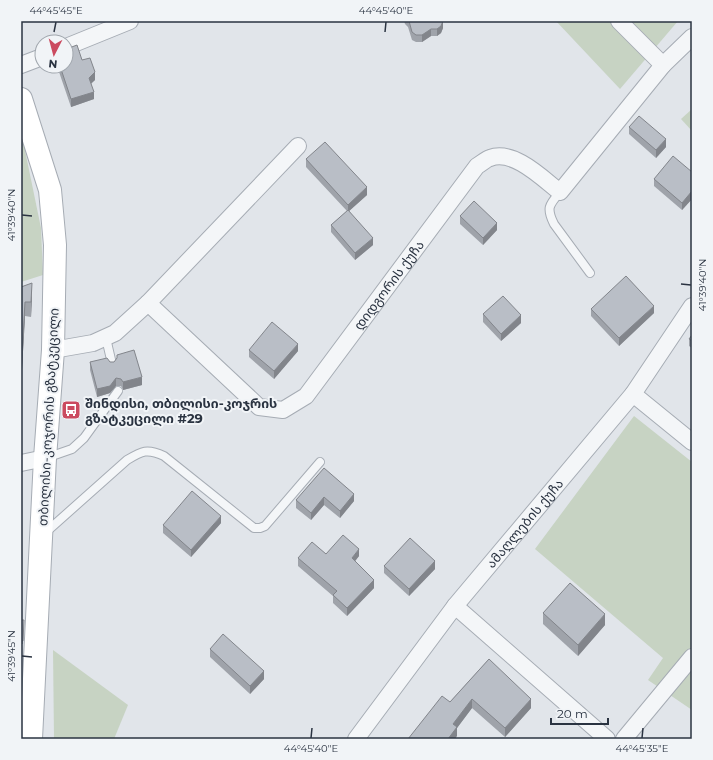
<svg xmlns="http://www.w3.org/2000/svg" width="713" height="760" viewBox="0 0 713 760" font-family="Montserrat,'Noto Sans Georgian',sans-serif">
  <rect width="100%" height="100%" fill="#e1e5ea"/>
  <g fill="#c7d3c3">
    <polygon points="556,21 678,21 620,89"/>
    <polygon points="692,109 692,131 681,119"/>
    <polygon points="21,131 41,228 43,275 21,282"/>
    <polygon points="634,416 692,462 692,710 648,680 663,658 535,549"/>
    <polygon points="53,650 128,705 114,739 54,739"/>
  </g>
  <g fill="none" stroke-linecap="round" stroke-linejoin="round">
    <g stroke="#a6acb4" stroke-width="10">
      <g id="service">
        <path d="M560 192C549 205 546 208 554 224L590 273"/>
        <polyline points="106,338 112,364"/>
        <polyline points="46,458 72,449 84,438 118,391"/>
        <path d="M45 533 127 460C142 451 147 448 164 456L254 528H260L265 526 320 462"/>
      </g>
    </g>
    <g stroke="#a6acb4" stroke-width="18">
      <g id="minor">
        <polyline points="619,21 663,65"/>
        <polyline points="66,47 130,21"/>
        <polyline points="21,65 42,57"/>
        <polyline points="148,303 298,146"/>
        <path id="s1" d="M53 350 93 343 115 333 148 303 259 407 283 410 306 396 477 166C481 164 486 159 490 158 514 149 543 179 560 192L663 65 692 37"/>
        <polyline points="633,394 692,442"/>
        <polyline points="21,463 45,458"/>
        <polyline points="455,606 607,739"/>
        <path id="s2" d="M356 739 455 606 633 394 692 306"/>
        <polyline points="624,739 692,657"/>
      </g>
    </g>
    <g stroke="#a6acb4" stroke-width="24">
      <polyline id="secondary" points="21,99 50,190 55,245 53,350 45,458 31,739"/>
    </g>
    <use href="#service" stroke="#f4f6f8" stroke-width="8"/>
    <use href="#minor" stroke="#f4f6f8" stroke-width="16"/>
    <use href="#secondary" stroke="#fff" stroke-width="22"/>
  </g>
  <g fill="#9fa3aa">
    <polygon points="404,21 443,21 443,28 441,33 437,36 431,36 422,42 416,42 412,40 408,27 405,24"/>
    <polygon points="82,60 95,80 91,84 94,99 71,107 57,66 66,66"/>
    <polygon points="629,127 666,147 656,158 629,134"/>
    <polygon points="306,159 367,195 349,211 373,245 355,260 331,232 331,225 347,211 306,167"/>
    <polygon points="692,172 692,199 682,210 654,186 654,179"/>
    <polygon points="460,216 497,230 483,245 460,224"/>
    <polygon points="21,287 32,297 31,317 25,316 21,387"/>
    <polygon points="591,309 654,313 619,346 591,316"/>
    <polygon points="483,314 521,323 501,341 483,322"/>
    <polygon points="692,335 692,348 689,346 689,339"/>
    <polygon points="249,350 298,351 274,379 249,357"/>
    <polygon points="90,362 110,362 142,385 123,390 121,386 116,386 110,393 97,397 90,370"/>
    <polygon points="354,494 354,501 340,518 324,505 311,520 296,508 296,500"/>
    <polygon points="221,523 191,557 163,533 163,525"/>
    <polygon points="326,554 359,556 355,561 374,588 347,616 333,603 333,596 298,566 298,558"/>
    <polygon points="384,566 435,569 409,596 384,573"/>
    <polygon points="543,613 605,625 578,656 543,624"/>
    <polygon points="21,620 24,620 23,644 21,644"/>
    <polygon points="210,649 264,679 250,694 210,657"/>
    <polygon points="489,659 531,708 505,737 472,708 457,728 457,736 450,702"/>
  </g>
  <g fill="#82858b">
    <polygon points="443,21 443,28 441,33 437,36 437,29"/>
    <polygon points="431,29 431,36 422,42 422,35"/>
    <polygon points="95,72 95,80 89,85 89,78"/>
    <polygon points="94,92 94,99 71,107 71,99"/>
    <polygon points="666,139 666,147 656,158 656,150"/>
    <polygon points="367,187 367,195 348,212 348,205"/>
    <polygon points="692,191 692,199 682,210 682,203"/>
    <polygon points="497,223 497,230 483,245 483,238"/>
    <polygon points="373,238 373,245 355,260 355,253"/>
    <polygon points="32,283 32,297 31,317 31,302"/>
    <polygon points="25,302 25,316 21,387 21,373"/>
    <polygon points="654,306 654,313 619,346 619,338"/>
    <polygon points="521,315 521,323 501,341 501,334"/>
    <polygon points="298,344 298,351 274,379 274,371"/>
    <polygon points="142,377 142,385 123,390 123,382"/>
    <polygon points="116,378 116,386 110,393 97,397 97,389"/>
    <polygon points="354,494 354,501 340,518 340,511"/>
    <polygon points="324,497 324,505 311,520 311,513"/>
    <polygon points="221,516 221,523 191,557 191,550"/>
    <polygon points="359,549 359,556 352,565 352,558"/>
    <polygon points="435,561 435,569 409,596 409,589"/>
    <polygon points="374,580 374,588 347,616 347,608"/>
    <polygon points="605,614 605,625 578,656 578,645"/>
    <polygon points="264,671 264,679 250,694 250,686"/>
    <polygon points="472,699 472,708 457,728 457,736 455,739 448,739 453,724"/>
    <polygon points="531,699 531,708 505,737 505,728"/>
  </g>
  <g fill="#b9bec6" stroke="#82858b">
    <polygon points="409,21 443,21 441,26 437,29 431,29 422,35 416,35 412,32"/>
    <polygon points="77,45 82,60 90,58 95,72 89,78 94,92 71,99 60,66 66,66 66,48 69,48"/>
    <polygon points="639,116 666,139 656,150 629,127"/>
    <polygon points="325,142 367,187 348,205 306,159"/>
    <polygon points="673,156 692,172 692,191 682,203 654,179"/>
    <polygon points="474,201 497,223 483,238 460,216"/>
    <polygon points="348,210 373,238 355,253 331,225"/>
    <polygon points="626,276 654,306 619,338 591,309"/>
    <polygon points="32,283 31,302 25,302 21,373 21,287"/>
    <polygon points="503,296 521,315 501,334 483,314"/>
    <polygon points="272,322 298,344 274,371 249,350"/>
    <polygon points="692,335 692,341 689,339"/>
    <polygon points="134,350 142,377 123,382 121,379 116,378 110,386 97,389 90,362 107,358 110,362 114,362 117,358 117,355"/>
    <polygon points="324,468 354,494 340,511 324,497 311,513 296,500"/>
    <polygon points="192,491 221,516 191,550 163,525"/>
    <polygon points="343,535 359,549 352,558 374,580 347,608 333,595 337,591 298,558 312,542 326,554"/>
    <polygon points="410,538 435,561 409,589 384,566"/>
    <polygon points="570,583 605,614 578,645 543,613"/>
    <polygon points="21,620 24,620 23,641 21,640"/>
    <polygon points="223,634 264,671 250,686 210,649"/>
    <polygon points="489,659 531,699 505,728 472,699 453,724 457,727 448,739 408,739 442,696 450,702"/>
  </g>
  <path fill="none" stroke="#2a3341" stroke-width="1.5" d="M54 32 56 22M385 32 386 22M22 215 32 216M681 284 691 285M22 656 32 657M311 738 312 728M642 738 643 728"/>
  <defs>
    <g id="bus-square" transform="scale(1)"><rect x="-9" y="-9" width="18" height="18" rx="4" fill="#cb4a5f" stroke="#f1f4f7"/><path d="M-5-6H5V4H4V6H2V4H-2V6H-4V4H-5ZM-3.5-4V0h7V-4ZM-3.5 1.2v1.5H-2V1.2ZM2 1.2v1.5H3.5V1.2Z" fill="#fff"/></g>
  </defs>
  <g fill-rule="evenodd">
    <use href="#bus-square" x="71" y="410"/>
  </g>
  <g text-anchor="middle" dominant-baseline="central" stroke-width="4" stroke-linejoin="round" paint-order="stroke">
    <g font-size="13" fill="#2a3341" stroke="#f1f4f7">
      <text stroke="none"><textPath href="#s1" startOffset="451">დიდგორის ქუჩა</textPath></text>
      <text transform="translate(48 417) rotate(-87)">თბილისი-კოჯორის გზატკეცილი</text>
      <text stroke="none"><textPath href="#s2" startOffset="274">ამაღლების ქუჩა</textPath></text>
    </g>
    <g font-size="13" font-weight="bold" fill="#2a3341" stroke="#f1f4f7" text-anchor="start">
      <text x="85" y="403">შინდისი, თბილისი-კოჯრის<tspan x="85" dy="15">გზატკეცილი #29</tspan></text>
    </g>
  </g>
  <rect width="713" height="760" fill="none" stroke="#f1f4f7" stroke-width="44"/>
  <g transform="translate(54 54) rotate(186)"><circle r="19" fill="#f1f4f7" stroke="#a1a7ae"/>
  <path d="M0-3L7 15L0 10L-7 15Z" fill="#cb4a5f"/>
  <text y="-6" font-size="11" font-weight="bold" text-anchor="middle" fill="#2a3341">N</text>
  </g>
  <path d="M551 718v6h57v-6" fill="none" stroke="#2a3341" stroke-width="2"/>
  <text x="557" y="718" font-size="12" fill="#2a3341" stroke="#f1f4f7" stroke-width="3" paint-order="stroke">20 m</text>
  <rect x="22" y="22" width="669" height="716" fill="none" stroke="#2a3341" stroke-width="1.5"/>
  <g font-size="10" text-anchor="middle" fill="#2a3341">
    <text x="56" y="14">44°45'45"E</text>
    <text x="386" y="14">44°45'40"E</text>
    <text transform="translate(11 215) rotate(-90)" y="4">41°39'40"N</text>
    <text transform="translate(702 285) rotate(-90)" y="4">41°39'40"N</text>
    <text transform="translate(11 656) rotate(-90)" y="4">41°39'45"N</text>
    <text x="311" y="752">44°45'40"E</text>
    <text x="642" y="752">44°45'35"E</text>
  </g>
</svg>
